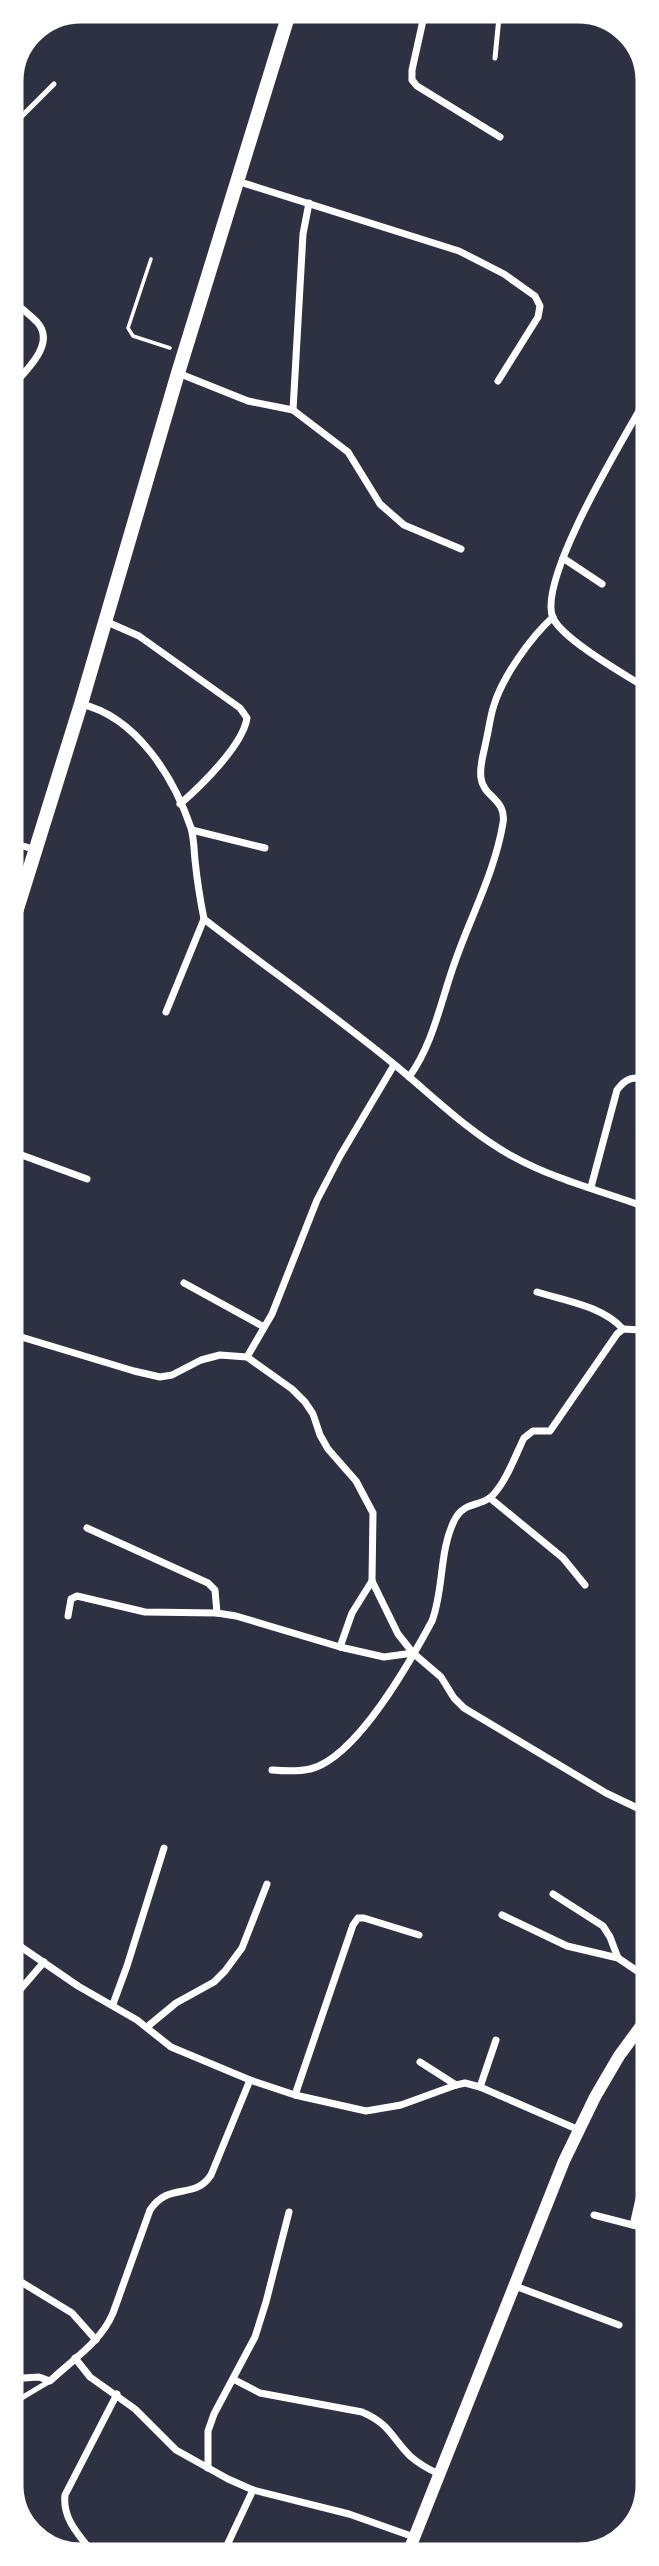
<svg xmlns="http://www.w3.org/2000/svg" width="659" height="2566" viewBox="0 0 659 2566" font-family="'PT Sans Narrow',sans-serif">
  <rect width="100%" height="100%" fill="#2d3142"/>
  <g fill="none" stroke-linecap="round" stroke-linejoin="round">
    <g stroke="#fff" stroke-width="3.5">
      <polyline points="646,219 651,234"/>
      <polyline points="151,259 128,328 133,336 170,348"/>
    </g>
    <g stroke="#fff" stroke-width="5">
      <polyline points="495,58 500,7"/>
      <polyline points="7,131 54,84"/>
      <polyline points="8,2406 50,2381"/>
    </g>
    <g stroke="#fff" stroke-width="7">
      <polyline points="426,7 412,70 412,80 417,86 500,137"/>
      <polyline points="237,181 459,251 504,274 535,296 540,306 538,317 498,381"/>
      <polyline points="643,209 641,195 651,168"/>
      <path d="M7 296C17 305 28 313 37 322 58 345 22 374 7 392"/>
      <polyline points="178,373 248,401 293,410 348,452 380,504 404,525 461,549"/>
      <path d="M651 390C629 430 536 579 553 618 563 640 629 677 651 691"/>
      <polyline points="293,410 303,234 309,203"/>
      <polyline points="563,558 602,584"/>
      <path d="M105 621 139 636 240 708 247 718C243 745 201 786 180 804"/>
      <path d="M81 704C137 717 174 778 191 828 194 838 194 850 195 860 197 880 200 899 204 919 267 968 333 1014 395 1065 433 1096 468 1132 512 1156 555 1180 605 1192 651 1209"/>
      <polyline points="192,830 265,848"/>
      <polyline points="7,841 36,850"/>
      <polyline points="649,960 651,956"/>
      <polyline points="166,1012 204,919"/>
      <path d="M409 1077C434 1043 441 999 456 959 472 914 495 871 503 823 507 799 483 797 481 778 479 766 484 753 486 741 489 729 490 717 494 705 503 676 531 637 553 617"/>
      <polyline points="8,1150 87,1179"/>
      <path d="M591 1187 617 1090C627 1076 634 1077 651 1079"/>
      <polyline points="184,1283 264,1327"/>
      <path d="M537 1292C566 1301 602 1306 623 1329"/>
      <polyline points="8,1333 134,1371 160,1377 172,1375 201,1360 220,1355 247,1357 292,1389 305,1402 313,1414 320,1435 328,1449 356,1481 373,1513 372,1581 398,1634 413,1653 441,1677 454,1698 464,1708 606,1793 652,1815"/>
      <polyline points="247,1357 272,1314 317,1200 340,1156 394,1065"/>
      <polyline points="490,1498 563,1558 585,1585"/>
      <polyline points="87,1528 208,1583 215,1590 217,1613"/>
      <polyline points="68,1616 71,1599 77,1596 145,1612 217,1613 236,1616 340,1647 384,1657 413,1653"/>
      <polyline points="340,1647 352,1613 372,1581"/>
      <polyline points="8,1767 13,1758"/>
      <path d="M272 1770C284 1771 297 1772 310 1769 356 1758 410 1662 432 1621 444 1589 439 1552 454 1521 464 1500 481 1508 493 1495 507 1480 515 1456 524 1438L533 1431H550L617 1334 623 1329 641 1330 651 1319"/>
      <polyline points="553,1894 603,1926 610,1937 618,1958"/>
      <polyline points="502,1915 567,1946 618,1958 652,1981"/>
      <polyline points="8,1938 78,1986 137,2020 171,2047 250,2080 295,2095 366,2111 401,2105 456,2085 465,2083 480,2087 579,2130"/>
      <polyline points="12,1999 44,1962"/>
      <polyline points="113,2004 127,1966 164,1848"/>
      <polyline points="147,2027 176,2003 214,1982 225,1971 242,1948 267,1884"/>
      <polyline points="420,2062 456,2085"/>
      <polyline points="480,2087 496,2040"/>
      <polyline points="295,2095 353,1925 358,1918 364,1918 419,1935"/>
      <polyline points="594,2215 652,2230"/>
      <polyline points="633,2225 652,2143"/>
      <polyline points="8,2274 72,2313 96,2340"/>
      <polyline points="515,2286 619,2325"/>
      <polyline points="75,2358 90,2377 135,2409 176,2450 228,2479 253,2490 349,2514 414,2537"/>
      <path d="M8 2379 39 2377 50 2381C72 2360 101 2342 113 2313L150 2210C169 2181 194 2201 211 2175L250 2080"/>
      <path d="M233 2379 260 2393 362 2412C390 2424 391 2437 410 2456 419 2464 428 2469 439 2474"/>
      <polyline points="208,2468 208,2431 214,2414 255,2337 266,2302 289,2212"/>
      <path d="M97 2558C82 2538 62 2521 65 2495L117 2394"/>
      <polyline points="221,2558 253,2490"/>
    </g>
    <polyline stroke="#fff" stroke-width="12" points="406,2558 564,2161 595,2097 619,2056 652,2011"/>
    <polyline stroke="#fff" stroke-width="14" points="8,938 81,704 178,373 291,7"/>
  </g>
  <path d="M0 0H659V2566H0ZM81 19H578A62 62 0 0 1 640 81V2485A62 62 0 0 1 578 2547H81A62 62 0 0 1 19 2485V81A62 62 0 0 1 81 19Z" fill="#fff" fill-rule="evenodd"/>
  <path fill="none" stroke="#fff" stroke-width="9" d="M81 19H578A62 62 0 0 1 640 81V2485A62 62 0 0 1 578 2547H81A62 62 0 0 1 19 2485V81A62 62 0 0 1 81 19Z"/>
</svg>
